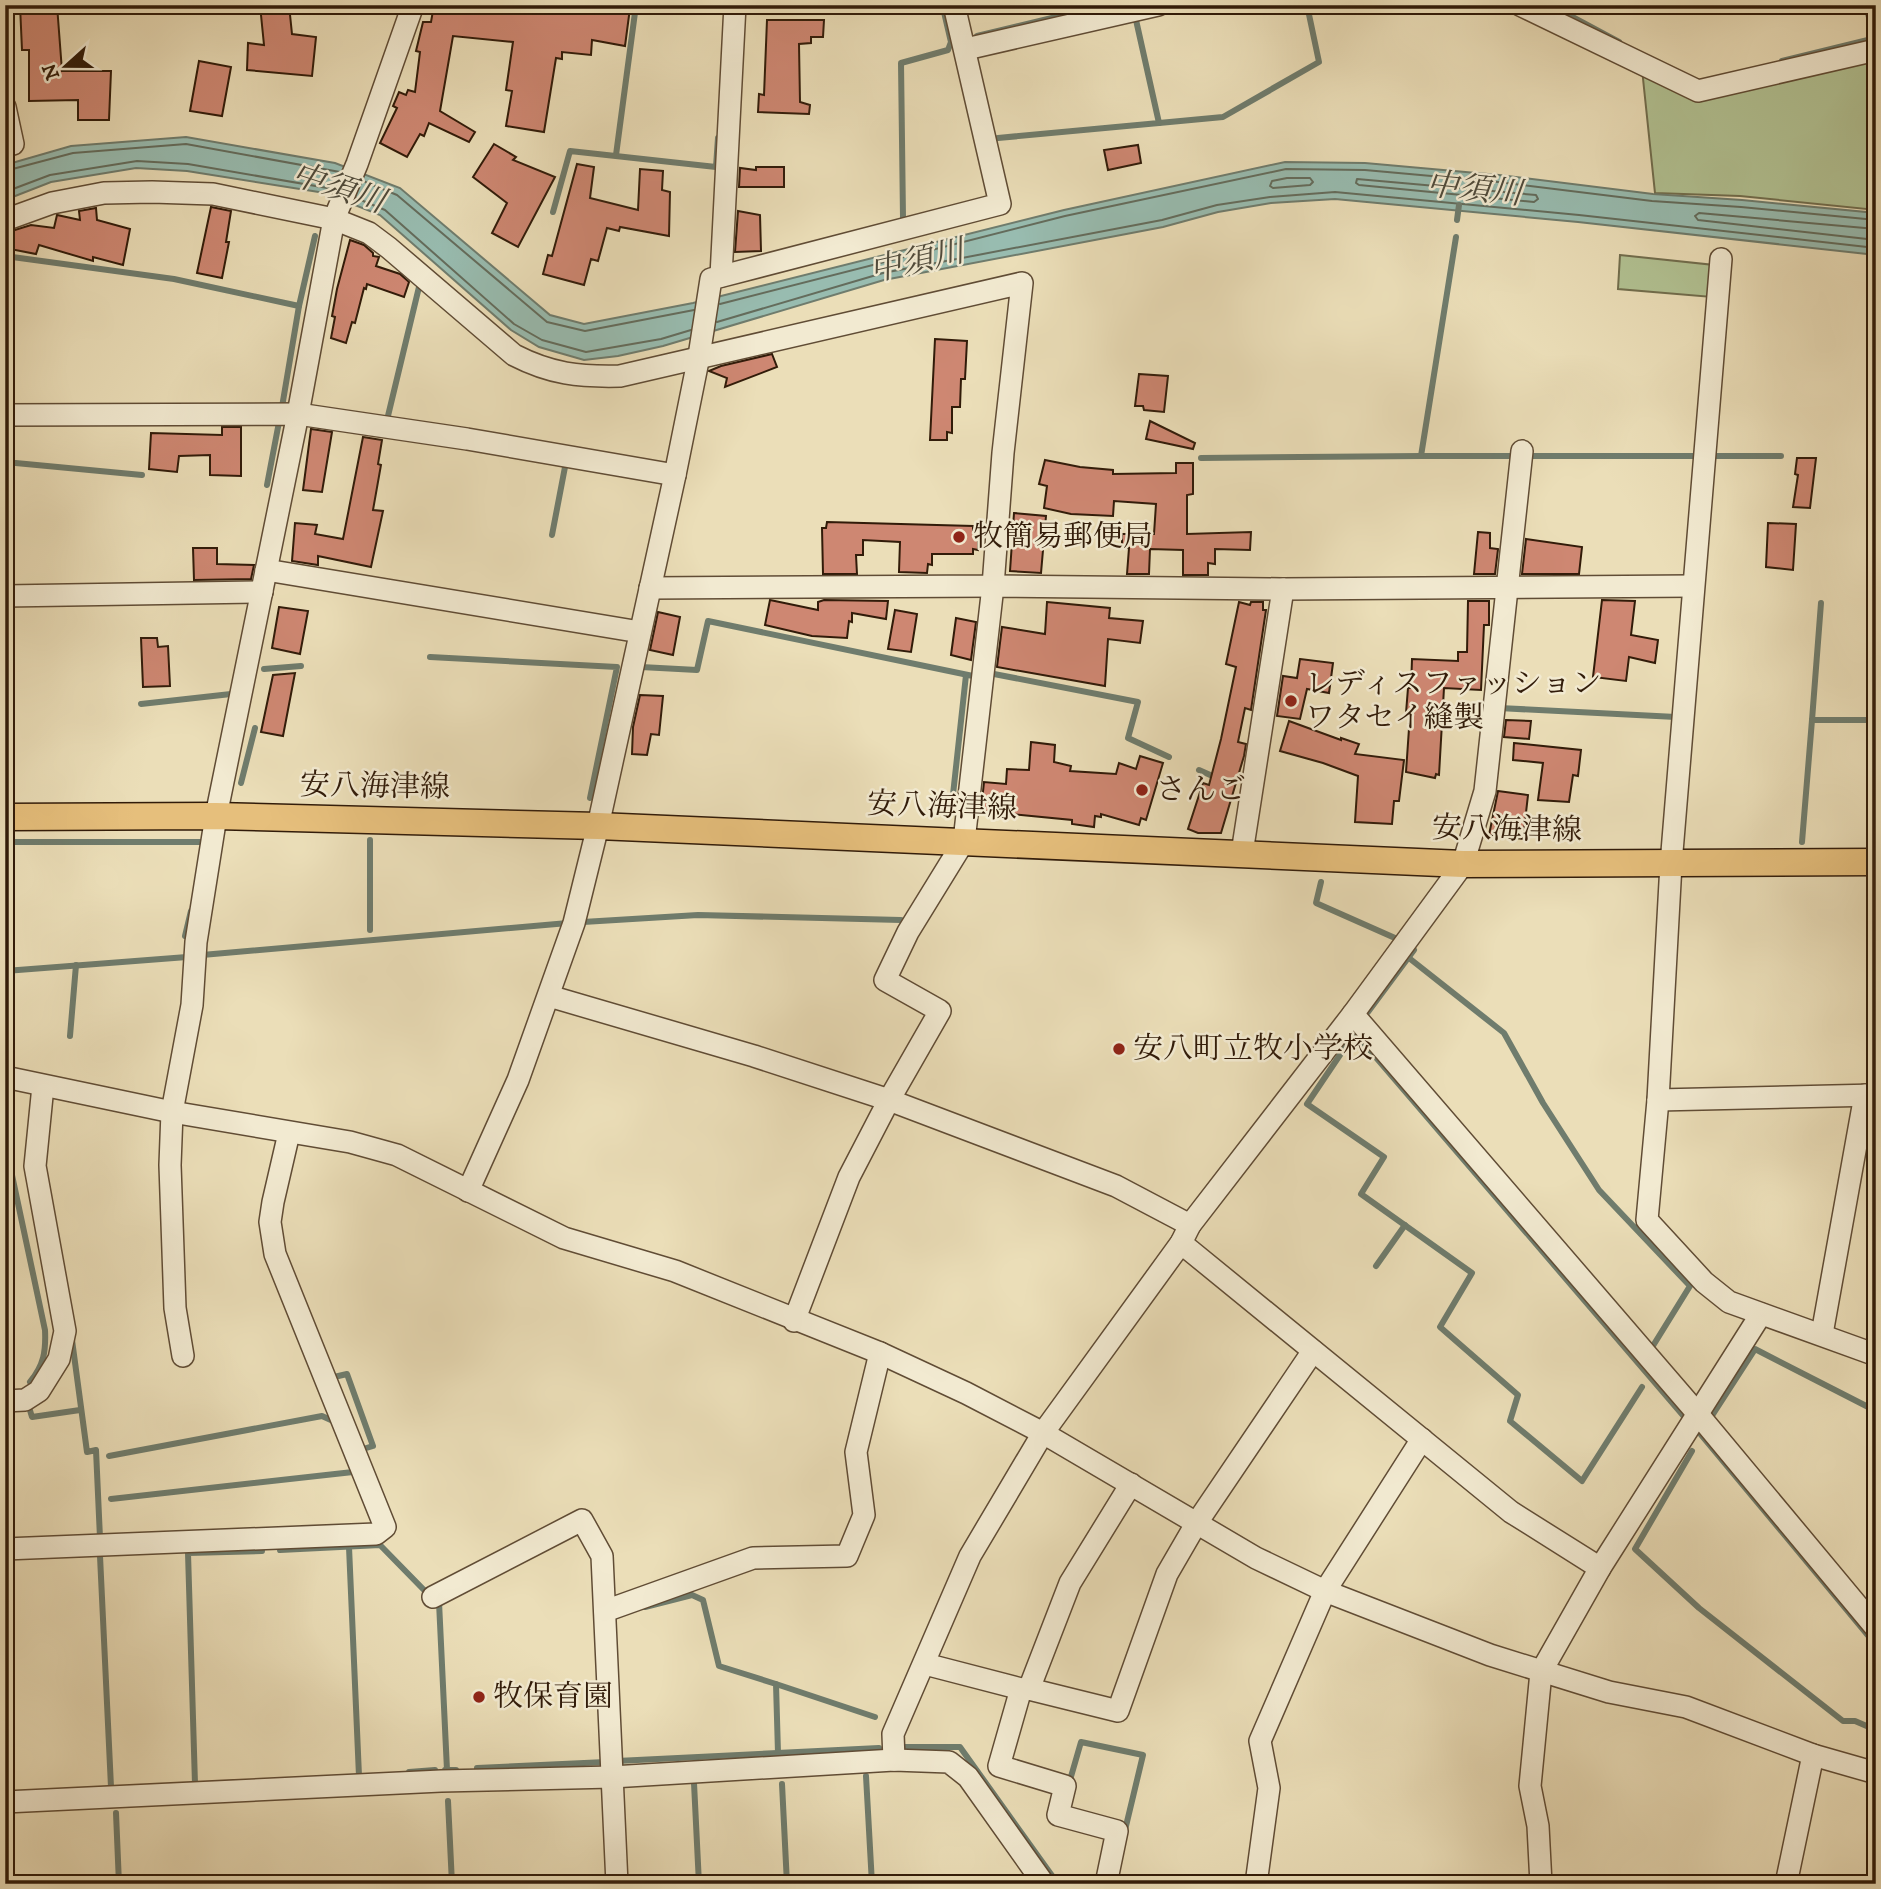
<svg xmlns="http://www.w3.org/2000/svg" width="1881" height="1889" viewBox="0 0 1881 1889" font-family="'IM FELL DW Pica','Noto Serif JP',serif">
  <rect width="100%" height="100%" fill="#ebdeb8"/>
  <filter id="stains"><feTurbulence type="fractalNoise" baseFrequency=".00286" numOctaves="4"/><feColorMatrix values="0 0 0 0 .2 0 0 0 0 .09 0 0 0 0 .02 0 0 0 .5 -.17"/></filter>
  <radialGradient id="worn" r=".72"><stop offset=".6" stop-color="#630" stop-opacity="0"/><stop offset="1" stop-color="#630" stop-opacity=".3"/></radialGradient>
  <g fill="#b2c293" stroke="#726e4e" stroke-width="2">
    <polygon points="1876,56 1876,210 1740,196 1655,193 1642,69 1698,96"/>
    <polygon points="1620,255 1714,265 1712,297 1618,289"/>
  </g>
  <polygon fill="#98bcb0" stroke="#6f7c6d" stroke-width="2" points="186,137 335,163 400,188 550,315 584,324 693,303 1064,210 1285,162 1365,163 1499,175 1653,194 1742,200 1876,213 1876,255 1578,222 1335,199 1271,203 1218,212 1163,227 884,280 663,346 618,356 584,360 539,347 511,330 380,215 325,193 187,171 136,168 51,182 5,200 5,165 71,146"/>
  <g fill="none" stroke-linecap="round" stroke-linejoin="round">
    <g stroke="#646c5c" stroke-width="2">
      <polyline points="5,171 73,153 186,144 340,172"/>
      <polygon points="1287,178 1310,178 1313,182 1310,185 1273,188 1270,186 1272,181"/>
      <polygon points="1357,179 1536,195 1538,199 1534,202 1359,185 1356,183"/>
      <polyline points="363,181 397,195 547,322 585,331 694,310"/>
      <polyline points="5,192 50,175 137,161 188,164 333,189"/>
      <polyline points="356,198 385,210 514,324 542,340 586,352 661,339 691,330"/>
      <polyline points="1876,229 1699,213 1695,216 1698,220 1876,240"/>
      <polyline points="720,304 1065,216 1286,169 1365,170 1498,182 1652,201 1741,207 1876,220"/>
      <polyline points="717,322 883,273 1162,220 1217,205 1270,197 1335,192 1579,215 1876,248"/>
    </g>
    <g stroke="#6f7c6d" stroke-width="6">
      <polyline points="1550,5 1619,42"/>
      <polyline points="1866,5 1874,38"/>
      <polyline points="977,36 1106,5"/>
      <polyline points="1782,61 1876,38"/>
      <polyline points="1159,123 1223,117 1319,62 1307,5"/>
      <polyline points="998,138 1159,123 1136,20"/>
      <polyline points="616,155 636,5"/>
      <polyline points="553,212 570,151 716,167 718,138"/>
      <polyline points="903,218 901,63 948,50 951,42 944,12"/>
      <polyline points="1457,220 1459,205"/>
      <polyline points="1456,237 1421,456 1781,456"/>
      <polyline points="5,256 174,279 299,306 315,236"/>
      <polyline points="282,407 299,306"/>
      <polyline points="384,419 387,420 419,287"/>
      <polyline points="1201,458 1421,456"/>
      <polyline points="5,462 142,475"/>
      <polyline points="267,485 279,422"/>
      <polyline points="552,535 565,467"/>
      <polyline points="430,657 617,667 590,798"/>
      <polyline points="641,667 697,670 708,621 973,676"/>
      <polyline points="264,669 301,666"/>
      <polyline points="994,674 1138,702 1128,738 1169,757"/>
      <polyline points="141,704 231,694"/>
      <polyline points="1499,708 1676,717"/>
      <polyline points="1812,720 1821,603"/>
      <polyline points="1199,770 1217,778"/>
      <polyline points="241,783 255,728"/>
      <polyline points="951,813 966,675"/>
      <polyline points="370,840 370,930"/>
      <polyline points="5,842 202,842 204,846"/>
      <polyline points="1802,842 1812,720 1876,720"/>
      <polyline points="1321,882 1316,903 1395,938"/>
      <polyline points="583,922 698,915 901,920"/>
      <polyline points="185,936 191,911"/>
      <polyline points="202,955 568,923"/>
      <polyline points="1409,958 1504,1033 1543,1103 1599,1190 1690,1286 1651,1349"/>
      <polyline points="5,971 187,957"/>
      <polyline points="1368,1012 1414,950"/>
      <polyline points="1355,1033 1687,1420"/>
      <polyline points="70,1036 76,965"/>
      <polyline points="1346,1046 1307,1104 1384,1157 1361,1194 1472,1273 1440,1327 1518,1395 1510,1421 1582,1481 1642,1387"/>
      <path d="M5 1162 9 1161 45 1330C46 1351 44 1365 30 1382"/>
      <polyline points="1376,1266 1405,1225"/>
      <polyline points="72,1340 87,1452 96,1450 100,1538"/>
      <polyline points="334,1377 347,1374 373,1446 363,1449"/>
      <polyline points="29,1407 32,1417 80,1410"/>
      <polyline points="1713,1414 1755,1349 1876,1411"/>
      <polyline points="1698,1431 1876,1645"/>
      <polyline points="1692,1451 1635,1549 1699,1608 1843,1721 1855,1721 1876,1730"/>
      <polyline points="109,1456 322,1416 333,1421 335,1425"/>
      <polyline points="111,1499 353,1472"/>
      <polyline points="349,1547 359,1776"/>
      <polyline points="280,1550 380,1545 425,1591"/>
      <polyline points="100,1556 111,1787"/>
      <polyline points="439,1602 447,1770"/>
      <polyline points="645,1607 692,1595 703,1600 719,1666 776,1684 778,1753"/>
      <polyline points="776,1684 875,1717"/>
      <polyline points="905,1747 960,1747 1058,1884"/>
      <polyline points="617,1761 879,1748"/>
      <polyline points="477,1768 606,1762"/>
      <polyline points="445,1770 456,1770"/>
      <polyline points="409,1772 435,1770"/>
      <polyline points="866,1776 872,1884"/>
      <polyline points="1070,1780 1081,1742 1143,1755 1126,1826"/>
      <polyline points="694,1783 699,1884"/>
      <polyline points="195,1784 188,1553 262,1551"/>
      <polyline points="782,1784 787,1884"/>
      <polyline points="448,1801 452,1884"/>
      <polyline points="116,1813 119,1884"/>
    </g>
  </g>
  <g fill="#ce8772" stroke="#311b09" stroke-width="2">
    <polygon points="20,5 57,5 62,71 111,71 109,120 78,120 78,100 29,101 29,50 22,50"/>
    <polygon points="260,5 289,5 292,34 316,37 312,76 247,70 248,43 264,45"/>
    <polygon points="434,5 568,5 568,8 609,13 610,5 630,8 625,46 592,40 591,55 562,52 562,59 556,58 544,132 506,126 512,91 506,90 513,42 453,36 440,111 475,132 469,142 429,123 424,136 420,134 407,157 380,143 397,108 393,106 399,92 406,95 408,90 415,92 420,52 416,51 423,22 431,22"/>
    <polygon points="767,20 824,20 823,37 811,37 811,43 799,44 800,102 810,105 809,114 758,112 759,94 764,95"/>
    <polygon points="199,61 231,67 222,116 190,111"/>
    <polygon points="494,144 516,157 513,160 555,177 518,247 492,233 507,203 473,177"/>
    <polygon points="1138,145 1141,163 1108,170 1104,150"/>
    <polygon points="577,164 594,167 590,198 638,210 640,169 663,171 662,190 670,192 669,236 620,227 619,231 607,228 598,261 591,259 584,285 543,274 548,255 552,256"/>
    <polygon points="756,167 784,167 784,187 739,187 740,168 756,170"/>
    <polygon points="211,207 231,211 226,242 229,242 222,278 197,273"/>
    <polygon points="96,208 97,220 130,229 123,265 93,257 93,261 39,245 36,254 5,248 5,233 31,225 54,228 57,215 80,220 79,211"/>
    <polygon points="738,211 760,215 761,251 735,252"/>
    <polygon points="350,240 364,245 373,253 373,256 379,257 376,266 400,274 409,282 404,297 367,284 366,289 364,288 355,323 352,322 346,343 331,338 335,317 332,316 337,289"/>
    <polygon points="935,339 967,341 965,379 961,379 960,407 952,407 952,433 947,432 947,440 930,440"/>
    <polygon points="772,354 777,367 725,387 727,378 709,371 721,366"/>
    <polygon points="1139,374 1168,376 1164,412 1144,410 1143,406 1135,406"/>
    <polygon points="1150,421 1195,443 1193,449 1146,439"/>
    <polygon points="222,427 241,427 241,476 210,475 210,455 179,456 177,472 149,469 151,433 222,435"/>
    <polygon points="311,429 332,432 322,492 303,490"/>
    <polygon points="363,437 382,440 378,464 381,465 373,510 383,511 371,567 318,556 318,565 292,561 295,523 317,525 315,534 343,539"/>
    <polygon points="1797,458 1816,458 1810,508 1793,507 1798,475 1795,474"/>
    <polygon points="1045,460 1080,467 1113,470 1113,474 1176,473 1176,463 1193,463 1193,494 1187,495 1187,534 1251,532 1250,550 1215,549 1215,564 1208,563 1208,575 1183,575 1183,550 1150,549 1149,574 1127,574 1129,548 1122,548 1122,534 1154,534 1156,504 1114,501 1113,516 1071,514 1044,508 1047,486 1039,484"/>
    <polygon points="1014,513 1046,516 1041,573 1010,571"/>
    <polygon points="827,522 973,526 973,530 978,530 978,550 973,549 973,554 932,554 932,565 928,564 927,573 899,572 900,542 863,540 863,555 856,555 857,574 823,574 822,528 826,528"/>
    <polygon points="1768,523 1796,524 1793,570 1766,567"/>
    <polygon points="1478,532 1490,533 1490,548 1498,549 1495,574 1474,574"/>
    <polygon points="1526,539 1582,547 1579,574 1522,574"/>
    <polygon points="193,548 217,548 217,564 254,565 251,579 194,580"/>
    <polygon points="770,600 818,610 818,602 824,600 888,601 886,619 852,613 852,622 849,621 847,638 812,636 765,625"/>
    <polygon points="1602,600 1635,601 1631,635 1658,640 1655,663 1629,657 1626,681 1593,677"/>
    <polygon points="1468,601 1489,601 1489,625 1484,625 1481,690 1444,688 1439,775 1436,774 1435,778 1406,772 1410,714 1406,713 1408,688 1411,688 1412,659 1458,661 1458,652 1467,652"/>
    <polygon points="1047,602 1110,608 1109,618 1143,621 1140,643 1108,639 1105,686 997,667 1002,627 1045,634"/>
    <polygon points="1239,602 1250,605 1251,602 1263,602 1263,610 1266,610 1251,710 1245,708 1238,742 1246,744 1244,756 1221,833 1198,833 1188,829 1203,783 1209,785 1221,739 1236,667 1226,664"/>
    <polygon points="279,607 308,611 300,654 272,648"/>
    <polygon points="895,610 917,614 911,652 888,649"/>
    <polygon points="658,612 680,617 673,655 650,650"/>
    <polygon points="956,618 976,622 971,660 951,655"/>
    <polygon points="141,638 157,638 158,647 168,646 170,686 143,687"/>
    <polygon points="1300,659 1333,663 1329,693 1307,689 1300,719 1277,716 1283,676 1297,678"/>
    <polygon points="295,673 283,736 261,732 273,675"/>
    <polygon points="640,695 663,696 659,735 651,734 647,755 632,754 633,727"/>
    <polygon points="1506,720 1531,721 1529,739 1504,737"/>
    <polygon points="1289,721 1341,740 1341,738 1359,744 1355,754 1404,760 1399,801 1394,801 1392,824 1355,822 1358,776 1323,763 1280,751"/>
    <polygon points="1031,742 1055,745 1054,762 1071,766 1070,771 1116,774 1119,763 1136,769 1140,756 1163,763 1146,820 1141,818 1139,825 1101,814 1101,817 1095,816 1094,827 1072,824 1072,820 981,811 984,782 1006,784 1007,769 1029,770"/>
    <polygon points="1514,743 1581,750 1578,776 1573,775 1569,802 1538,800 1543,763 1513,760"/>
    <polygon points="1498,791 1528,795 1523,839 1489,835"/>
  </g>
  <g fill="none" stroke-linecap="round" stroke-linejoin="round">
    <g stroke="#604c35" stroke-width="24">
      <g id="minor">
        <polyline points="1520,5 1698,91 1876,50"/>
        <polyline points="966,49 1158,5"/>
        <polyline points="5,107 13,144"/>
        <path d="M5 220 52 203 104 193 152 192 213 194 334 219 369 233 389 248 514 355C551 374 579 377 620 376L1022 283 1003 453 993 586 650 588"/>
        <polyline points="1721,259 1671,864 1658,1100 1647,1220 1704,1282 1729,1302 1876,1355"/>
        <polyline points="721,276 735,5"/>
        <polyline points="5,415 298,414 467,439 675,475"/>
        <polyline points="266,570 640,632"/>
        <polyline points="5,596 262,592"/>
        <polyline points="1242,853 1283,589"/>
        <polyline points="549,996 754,1056 889,1100 1116,1186 1190,1225"/>
        <polyline points="1353,1014 1697,1413 1876,1628"/>
        <polyline points="5,1077 172,1112 350,1142 397,1155 564,1238 675,1271 880,1353 966,1393 1043,1433 1256,1558 1325,1591 1490,1655 1609,1692 1686,1707 1813,1755 1876,1773"/>
        <polyline points="1658,1100 1876,1095"/>
        <polyline points="468,1191 518,1080 574,923 598,826 675,475 699,356 711,279 1000,204 954,5"/>
        <polyline points="1181,1243 1511,1512 1600,1568"/>
        <polyline points="794,1321 849,1177 889,1100 940,1011 885,980 908,932 964,841 993,586 1283,589 1693,586"/>
        <polyline points="1822,1334 1865,1095"/>
        <polyline points="183,1356 175,1308 170,1165 172,1112 192,1005 196,942 216,816 298,414 334,219 357,164 413,5"/>
        <polyline points="5,1401 25,1400 39,1391 59,1359 65,1331 35,1166 43,1086"/>
        <polyline points="5,1549 376,1534 385,1527 275,1254 270,1222 273,1202 289,1133"/>
        <polyline points="433,1597 582,1520 602,1556 617,1884"/>
        <polyline points="605,1611 753,1558 847,1556 864,1515 856,1452 880,1353"/>
        <polyline points="925,1664 1021,1689 999,1766 1065,1786 1058,1815 1117,1831 1106,1884"/>
        <polyline points="1021,1689 1029,1689 1070,1583 1131,1484"/>
        <polyline points="1029,1689 1118,1711 1167,1574 1196,1524 1313,1351"/>
        <polyline points="894,1760 893,1734 970,1556 1043,1433 1181,1243 1190,1225 1353,1014 1463,864 1485,791 1522,451"/>
        <polyline points="5,1802 441,1781 612,1777 894,1760 949,1762 968,1777 1044,1884"/>
        <polyline points="1256,1884 1269,1788 1260,1741 1325,1591 1422,1439"/>
        <polyline points="1541,1884 1538,1826 1530,1786 1541,1672 1600,1568 1761,1314"/>
        <polyline points="1786,1884 1813,1755"/>
      </g>
    </g>
    <g stroke="#311b09" stroke-width="29">
      <polyline id="major" points="5,817 216,816 598,826 1463,864 1876,862"/>
    </g>
    <use href="#minor" stroke="#f2ead1" stroke-width="21"/>
    <use href="#major" stroke="#e6bf7c" stroke-width="26"/>
  </g>
  <g fill="#8f2418" stroke="#f2ead1" stroke-width="2.5">
    <circle cx="959" cy="537" r="7"/>
    <circle cx="1291" cy="701" r="7"/>
    <circle cx="1142" cy="790" r="7"/>
    <circle cx="1119" cy="1049" r="7"/>
    <circle cx="479" cy="1697" r="7"/>
  </g>
  <g text-anchor="middle" dominant-baseline="central" stroke-width="5" stroke-linejoin="round" paint-order="stroke">
    <g font-size="30" fill="#311b09" stroke="#f2ead1" text-anchor="start">
      <text x="973" y="537">牧簡易郵便局</text>
      <text x="1305" y="684">レディスファッション<tspan x="1305" dy="34">ワタセイ縫製</tspan></text>
      <text x="1156" y="790">さんご</text>
      <text x="1133" y="1049">安八町立牧小学校</text>
      <text x="493" y="1697">牧保育園</text>
    </g>
    <g font-size="30" fill="#311b09" stroke="#f2ead1">
      <text transform="translate(375 787) rotate(1)">安八海津線</text>
      <text transform="translate(942 807) rotate(2)">安八海津線</text>
      <text transform="translate(1507 830) rotate(1)">安八海津線</text>
    </g>
    <g font-size="32" font-style="italic" fill="#504b3b" stroke="#f2ead1">
      <text transform="translate(338 189) rotate(18)">中須川</text>
      <text transform="translate(1474 190) rotate(6)">中須川</text>
      <text transform="translate(917 262) rotate(-13)">中須川</text>
    </g>
  </g>
  <rect width="1881" height="1889" fill="none" stroke="#ebdeb8" stroke-width="28"/>
  <rect x="7" y="7" width="1867" height="1875" fill="none" stroke="#311b09" stroke-width="3.5"/>
  <rect x="14" y="14" width="1853" height="1861" fill="none" stroke="#311b09" stroke-width="2"/>
  <g transform="translate(66 66) rotate(249)" stroke="#f2ead1" stroke-width="5" paint-order="stroke">
  <path d="M0-5L12 26L0 18L-12 26Z" fill="#311b09"/>
  <text y="-10" font-size="19" font-weight="bold" text-anchor="middle" fill="#311b09">N</text>
  </g>
  <rect width="100%" height="100%" filter="url(#stains)"/>
  <rect width="100%" height="100%" fill="url(#worn)"/>
</svg>
